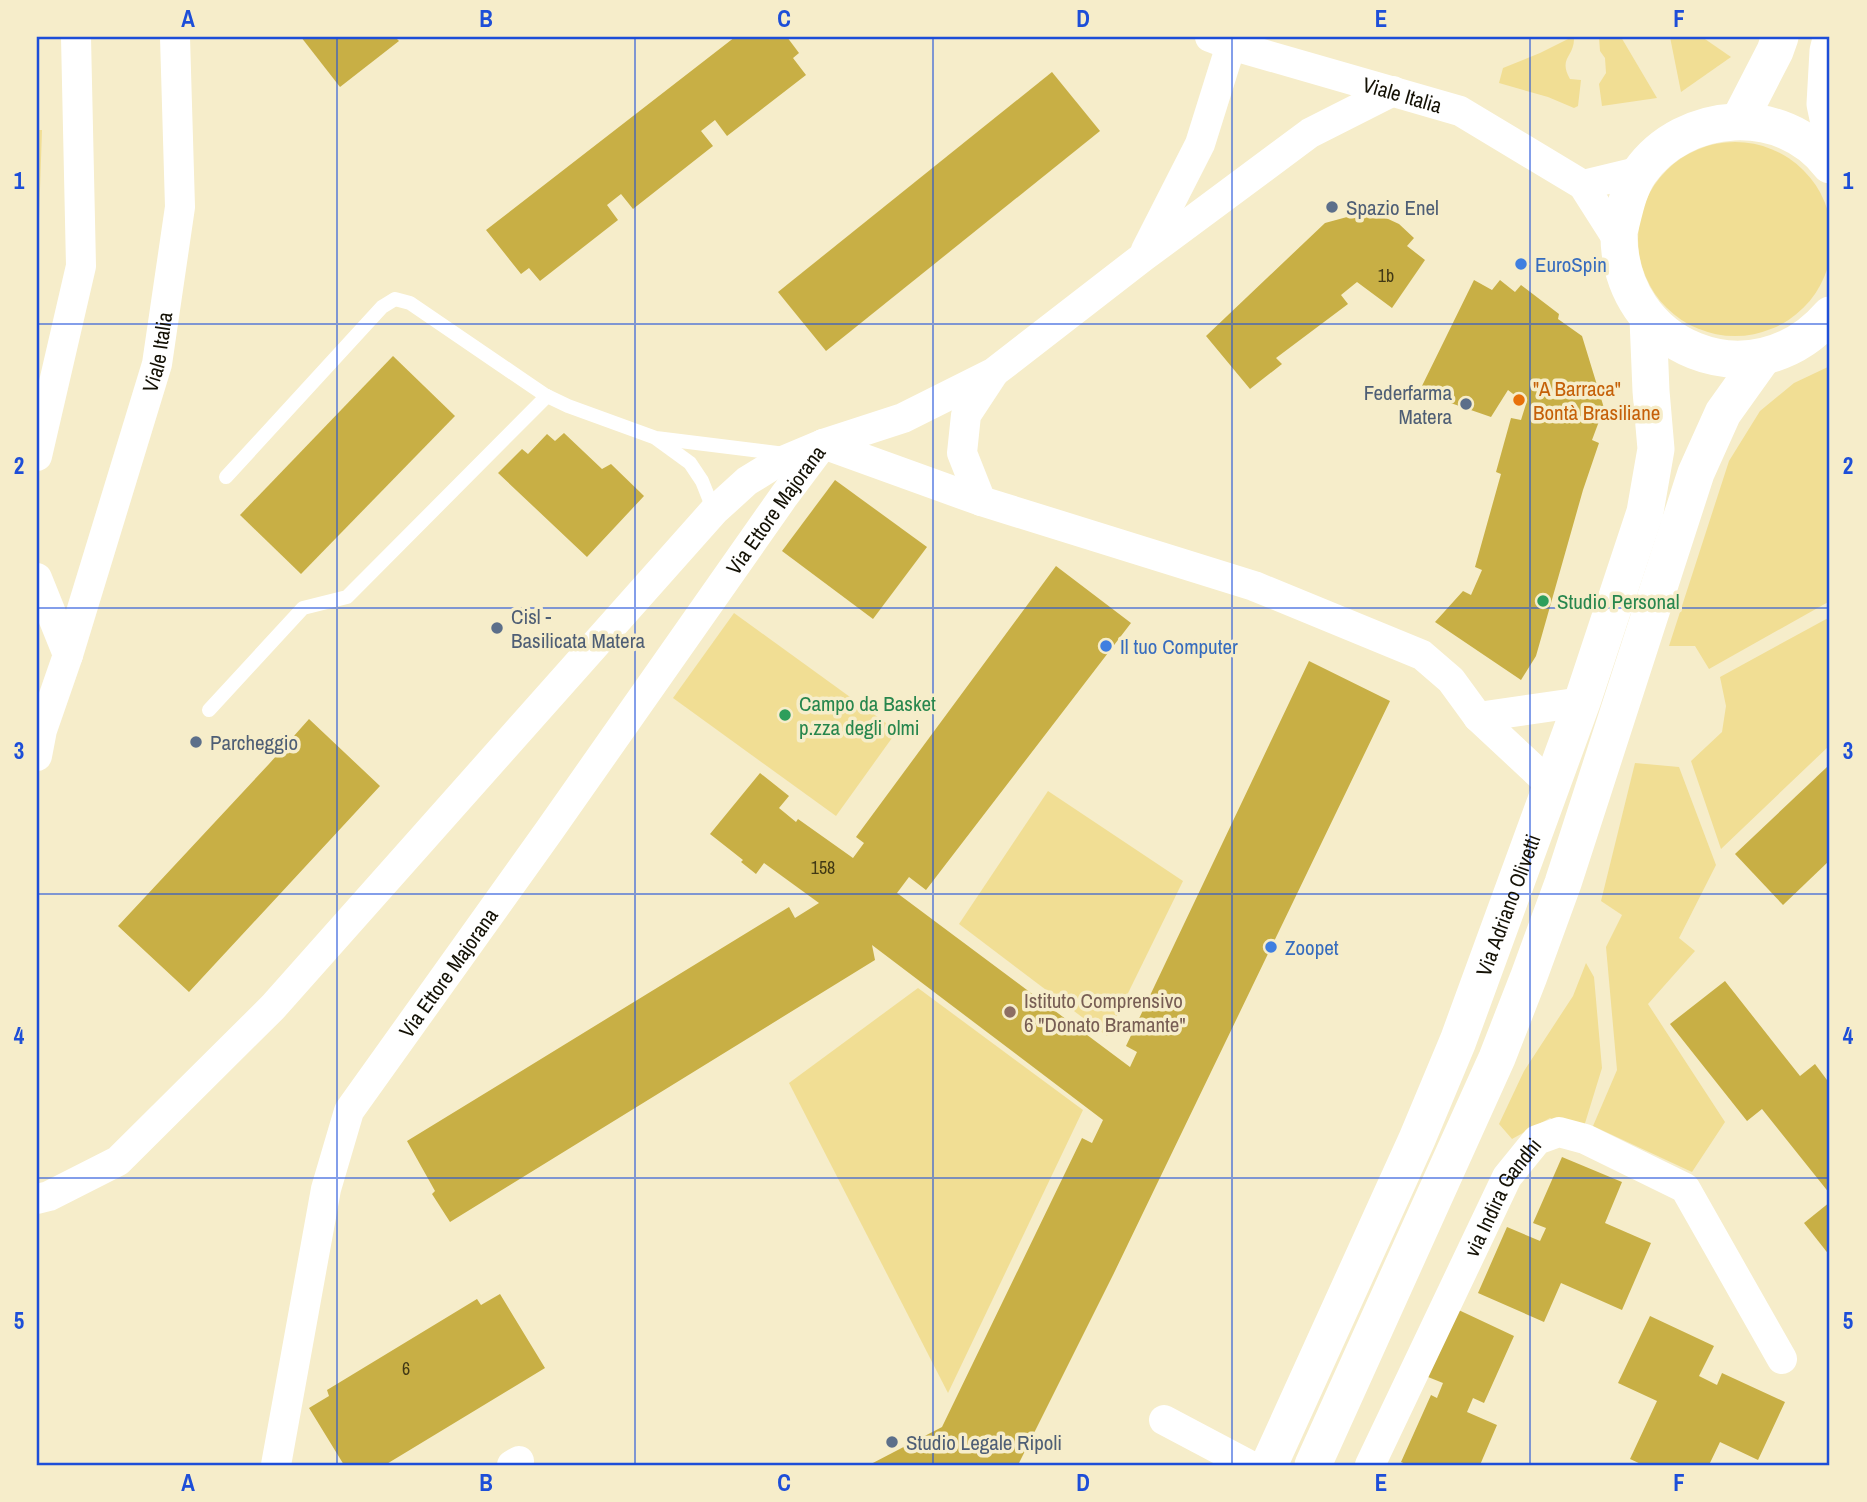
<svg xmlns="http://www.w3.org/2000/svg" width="1867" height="1502" viewBox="0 0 1867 1502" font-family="'Archivo Narrow',sans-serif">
  <rect width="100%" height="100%" fill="#f6edca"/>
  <g fill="#f1de94">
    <polygon points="1599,37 1621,37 1657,98 1602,106 1599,84 1606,73 1605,58 1600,51"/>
    <polygon points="1670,37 1702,37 1731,57 1681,92"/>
    <path d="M1570 38 1574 39C1574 57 1558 58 1570 79L1581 80 1578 106 1574 108 1548 97 1499 83 1503 68 1540 53Z"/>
    <polygon points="37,130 42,130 37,279"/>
    <circle cx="1735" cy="239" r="97"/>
    <polygon points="1830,366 1830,601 1709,669 1695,646 1669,646 1729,461 1760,411 1794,383"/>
    <polygon points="734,613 897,731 836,816 673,698"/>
    <polygon points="1830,617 1830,745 1721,849 1691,761 1722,732 1726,706 1720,677"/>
    <polygon points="1635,763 1679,767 1716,865 1679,938 1695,951 1648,1004 1725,1122 1692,1172 1593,1126 1617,1070 1606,947 1622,915 1601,901"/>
    <polygon points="1048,791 1183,881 1107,1036 959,924"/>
    <polygon points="1586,963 1594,977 1602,1068 1582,1133 1550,1118 1512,1139 1499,1124 1524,1071 1573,996"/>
    <polygon points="918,988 1083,1110 948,1393 789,1083"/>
  </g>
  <g fill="#c8af45">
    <polygon points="301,37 395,37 399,41 340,87"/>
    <polygon points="735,37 787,37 799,53 793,58 806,75 727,136 715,120 701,131 713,146 633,209 621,194 607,205 618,220 540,281 529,268 521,274 486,230"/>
    <polygon points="1052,72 1100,131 826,351 778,292"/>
    <polygon points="1358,214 1386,218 1399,224 1414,238 1407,246 1425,260 1392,308 1357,282 1341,295 1348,304 1276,358 1282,364 1250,389 1206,336 1325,223"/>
    <polygon points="1474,280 1492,290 1500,280 1515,292 1521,285 1559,314 1558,319 1582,336 1604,408 1592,440 1599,443 1583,490 1536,656 1521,680 1435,622 1463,591 1471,595 1482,570 1475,567 1501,474 1496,472 1511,418 1521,420 1526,404 1508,390 1491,417 1419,392"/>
    <polygon points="393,356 455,416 301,574 240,515"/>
    <polygon points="564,433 602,469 611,464 644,496 587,557 498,473 522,449 528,454 547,434 555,441"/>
    <polygon points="835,480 927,547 873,619 782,551"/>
    <polygon points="1056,566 1131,623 926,890 909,877 897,893 1130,1067 1137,1052 1126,1046 1309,661 1390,701 1114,1273 1018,1465 869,1465 942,1427 1082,1138 1092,1143 1103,1120 872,945 875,960 450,1222 432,1194 435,1191 407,1141 789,907 795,918 819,903 764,863 756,874 741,862 743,860 710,834 760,773 789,796 779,808 796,822 798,819 853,858 864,843 856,837"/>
    <polygon points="309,719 380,786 189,992 118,926 269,764"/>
    <polygon points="1827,767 1830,770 1830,860 1783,905 1735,854"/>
    <polygon points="1725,981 1800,1076 1815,1064 1830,1084 1830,1194 1762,1109 1747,1121 1670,1024"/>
    <polygon points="1562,1157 1622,1182 1605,1223 1651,1243 1622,1310 1561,1283 1544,1322 1478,1293 1507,1227 1540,1241 1546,1228 1533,1223"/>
    <polygon points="1830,1202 1830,1256 1804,1223"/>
    <polygon points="500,1294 545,1368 385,1465 344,1465 309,1408 329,1396 327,1390 477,1299 481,1305"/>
    <polygon points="1448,1305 1514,1336 1484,1403 1473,1398 1467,1412 1497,1425 1480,1465 1408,1465 1401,1462 1431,1395 1437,1398 1443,1383 1418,1373"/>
    <polygon points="1650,1316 1714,1346 1699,1376 1717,1385 1722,1373 1785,1402 1758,1460 1720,1442 1709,1465 1643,1465 1630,1459 1657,1401 1618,1383"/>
  </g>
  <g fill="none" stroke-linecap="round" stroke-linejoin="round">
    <g stroke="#fff" stroke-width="14">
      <polyline points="657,439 690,463 702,481 714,511"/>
      <polyline points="226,477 382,307 395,299 410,303 520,378 545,395 568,406 656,438 785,454"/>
      <polyline points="209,710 303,608 347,597 547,396"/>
    </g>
    <g stroke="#fff" stroke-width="30">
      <path id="s1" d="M1210 37 1231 45 1460 111 1583 185 1618 240"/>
      <polyline points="1583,185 1641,171"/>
      <polyline points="1146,250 1200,144 1231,45"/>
      <polyline points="823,444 981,501 1254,586 1422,655 1451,680 1478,717"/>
      <polyline points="37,456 81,266 76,37"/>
      <polyline points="981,501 962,453 966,415 993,374"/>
      <polyline points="37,578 68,655"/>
      <path id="s2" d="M37 756 42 730 68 655 157 364 180 207 175 37"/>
      <polyline points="1552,786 1478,717 1582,702"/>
      <polyline points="37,1199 49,1196 118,1161 273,1007 714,511 747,481 773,465 823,444 903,418 993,373 1143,257 1310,133 1393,91"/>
      <polyline points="1164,1420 1249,1465"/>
      <path id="s3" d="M276 1465 326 1189 349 1111 549 831 784 496 823 444"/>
      <polyline points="512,1465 519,1461"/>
      <path id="s4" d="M1370 1465 1507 1177 1537 1140 1559 1132 1585 1139 1685 1188 1782 1359"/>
    </g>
    <g stroke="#fff" stroke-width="37">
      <polyline points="1830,43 1828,51 1825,104 1830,128"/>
      <polyline points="1739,121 1775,51 1780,37"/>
      <path d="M1830 165C1783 103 1684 110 1640 172 1628 189 1624 213 1619 232 1617 349 1753 404 1830 315"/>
      <path id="s5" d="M1269 1465 1417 1139 1458 1041 1582 702 1645 512 1656 449 1651 391 1648 319"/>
      <polyline points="1313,1465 1497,1058 1529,976 1563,883 1696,473 1723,413 1763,357"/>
    </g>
  </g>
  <path fill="none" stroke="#1d4ed8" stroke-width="2" stroke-opacity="0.55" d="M337 37V1465M635 37V1465M933 37V1465M1232 37V1465M1530 37V1465M37 324H1830M37 608H1830M37 894H1830M37 1178H1830"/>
  <g fill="#5c6f8a" stroke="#f6edca" stroke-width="2.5">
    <circle cx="1332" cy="207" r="7"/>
    <circle cx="1466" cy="404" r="7"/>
    <circle cx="497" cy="628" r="7"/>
    <circle cx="196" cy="742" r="7"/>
    <circle cx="892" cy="1442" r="7"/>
  </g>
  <g fill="#3f7fe0" stroke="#f6edca" stroke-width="2.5">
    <circle cx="1521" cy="264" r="7"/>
    <circle cx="1106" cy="646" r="7"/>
    <circle cx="1271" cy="947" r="7"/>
  </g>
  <circle fill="#e8710a" stroke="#f6edca" stroke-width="2.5" cx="1519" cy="400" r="7"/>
  <g fill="#2e9e5b" stroke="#f6edca" stroke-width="2.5">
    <circle cx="1543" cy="601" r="7"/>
    <circle cx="785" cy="715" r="7"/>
  </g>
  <circle fill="#8d6e63" stroke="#f6edca" stroke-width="2.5" cx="1010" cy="1012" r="7"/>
  <g text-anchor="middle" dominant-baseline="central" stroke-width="7" stroke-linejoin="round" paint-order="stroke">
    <g font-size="18" fill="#413815">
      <text x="1386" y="275">1b</text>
      <text x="823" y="867">158</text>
      <text x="406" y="1368">6</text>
    </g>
    <g font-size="21" fill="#141105" stroke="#f6edca">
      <text stroke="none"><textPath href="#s1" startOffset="201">Viale Italia</textPath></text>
      <text stroke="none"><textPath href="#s2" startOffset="422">Viale Italia</textPath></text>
      <text stroke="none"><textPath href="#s3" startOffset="1099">Via Ettore Majorana</textPath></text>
      <text stroke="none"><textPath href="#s5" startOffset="609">Via Adriano Olivetti</textPath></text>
      <text stroke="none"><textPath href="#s3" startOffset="532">Via Ettore Majorana</textPath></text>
      <text stroke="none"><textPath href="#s4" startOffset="299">via Indira Gandhi</textPath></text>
    </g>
    <g font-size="21" fill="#4e5e75" stroke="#f6edca" text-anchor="start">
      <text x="1346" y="207">Spazio Enel</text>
      <text x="1452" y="392" text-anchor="end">Federfarma<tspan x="1452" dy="24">Matera</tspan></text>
      <text x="511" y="616">Cisl -<tspan x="511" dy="24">Basilicata Matera</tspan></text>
      <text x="210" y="742">Parcheggio</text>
      <text x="906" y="1442">Studio Legale Ripoli</text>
    </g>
    <g font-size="21" fill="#366cbe" stroke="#f6edca" text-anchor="start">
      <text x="1535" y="264">EuroSpin</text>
      <text x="1120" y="646">Il tuo Computer</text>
      <text x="1285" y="947">Zoopet</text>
    </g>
    <g font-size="21" fill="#c56008" stroke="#f6edca" text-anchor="start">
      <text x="1533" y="388">"A Barraca"<tspan x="1533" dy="24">Bontà Brasiliane</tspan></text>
    </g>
    <g font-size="21" fill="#27864d" stroke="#f6edca" text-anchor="start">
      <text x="1557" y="601">Studio Personal</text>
      <text x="799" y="703">Campo da Basket<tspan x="799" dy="24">p.zza degli olmi</tspan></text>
    </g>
    <g font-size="21" fill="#785e54" stroke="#f6edca" text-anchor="start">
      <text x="1024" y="1000">Istituto Comprensivo<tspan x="1024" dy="24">6 "Donato Bramante"</tspan></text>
    </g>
  </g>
  <rect width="1867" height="1502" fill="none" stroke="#f6edca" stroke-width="77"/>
  <rect x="38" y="38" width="1790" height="1426" fill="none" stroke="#1d4ed8" stroke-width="2.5"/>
  <g font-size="23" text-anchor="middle" font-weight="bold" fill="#1d4ed8">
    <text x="188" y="27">A</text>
    <text x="486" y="27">B</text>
    <text x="784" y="27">C</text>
    <text x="1083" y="27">D</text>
    <text x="1381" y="27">E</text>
    <text x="1679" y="27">F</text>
    <text x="19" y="189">1</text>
    <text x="1848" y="189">1</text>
    <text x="19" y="474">2</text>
    <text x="1848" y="474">2</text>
    <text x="19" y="759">3</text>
    <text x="1848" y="759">3</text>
    <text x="19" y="1044">4</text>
    <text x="1848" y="1044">4</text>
    <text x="19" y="1329">5</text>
    <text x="1848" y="1329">5</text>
    <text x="188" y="1491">A</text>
    <text x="486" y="1491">B</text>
    <text x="784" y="1491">C</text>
    <text x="1083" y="1491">D</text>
    <text x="1381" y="1491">E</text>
    <text x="1679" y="1491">F</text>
  </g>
</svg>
